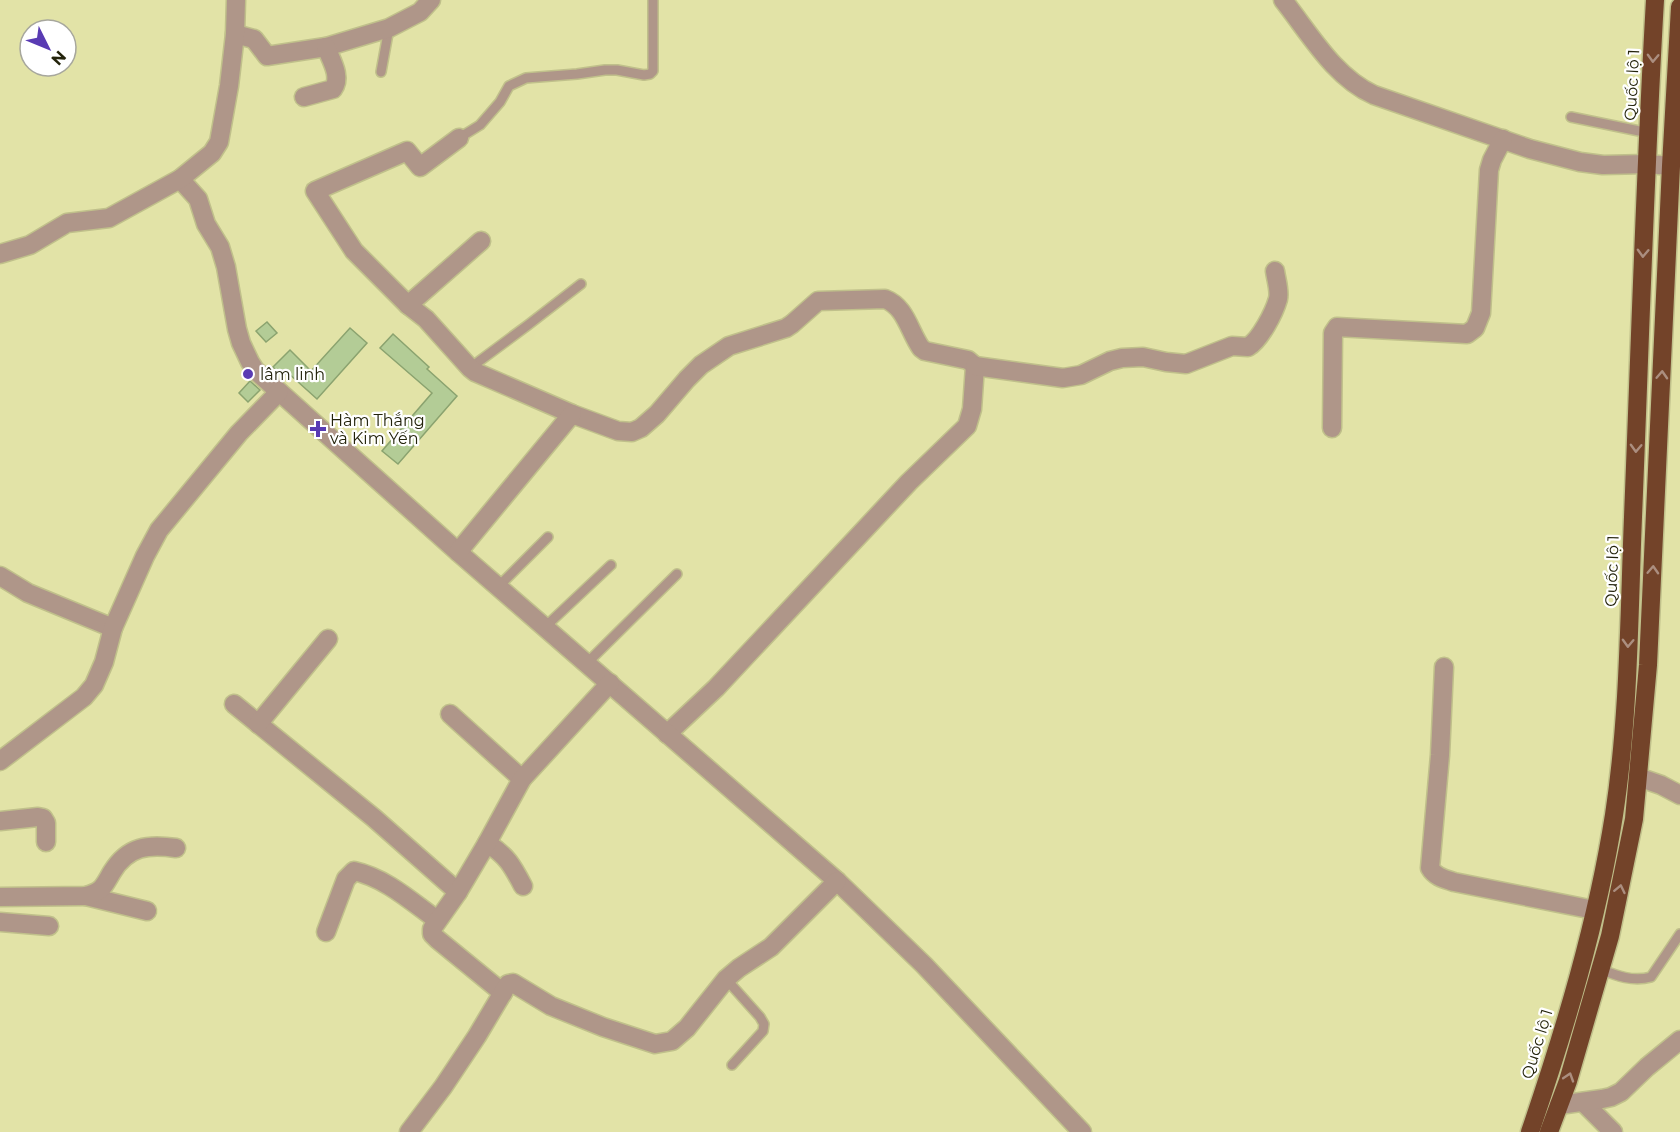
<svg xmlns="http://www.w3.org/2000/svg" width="1680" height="1132" viewBox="0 0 1680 1132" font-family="Montserrat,sans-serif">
  <rect width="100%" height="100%" fill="#e2e3a7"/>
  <g fill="#b3cc96" stroke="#8ba36f" stroke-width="1.5">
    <polygon points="267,322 277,333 266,342 256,331"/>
    <polygon points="350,328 367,343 317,399 287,372 283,377 273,367 290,350 311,371"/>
    <polygon points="393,334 429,367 427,369 457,396 398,464 382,451 432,393 380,348"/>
    <polygon points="250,381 260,390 248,402 239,393"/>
  </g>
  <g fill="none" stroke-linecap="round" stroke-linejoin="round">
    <g stroke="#c0c08b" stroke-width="12">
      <g id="lane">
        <polyline points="381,72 389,28"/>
        <polyline points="1571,117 1649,133"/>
        <polyline points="459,138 480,125 500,102 509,86 526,78 577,74 605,70 617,70 644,75 650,74 653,71 653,0"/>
        <polyline points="470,368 528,325 581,284"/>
        <polyline points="498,587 548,537"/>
        <polyline points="545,627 611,565"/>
        <polyline points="587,663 677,574"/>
        <path d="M1600 969C1617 976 1633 982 1651 977L1680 934"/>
        <polyline points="726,979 760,1017 764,1024 763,1031 732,1065"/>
      </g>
    </g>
    <g stroke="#c0c08b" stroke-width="21">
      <g id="street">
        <path d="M1283 0C1310 34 1334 77 1374 95L1530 149 1580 162 1603 165 1647 164 1671 166"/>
        <polyline points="235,34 254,39 267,56 326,47 389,28 420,12 431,0"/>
        <path d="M304 97 333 89C342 77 331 60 326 47"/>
        <path d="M459 138 420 167 407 151 315 191 354 251 408 305 426 319 470 368 475 372 572 414 618 431 632 432 641 428 657 414 687 379 701 365 729 346 786 328 792 324 818 301 885 299C906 307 909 331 921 348L925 351 968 360 975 366 972 409 967 426 909 482 716 688 667 734"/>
        <polyline points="180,179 198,199 206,224 220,247 226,267 237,329 241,343 250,362 255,370 458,552 837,881 924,965 1082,1132"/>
        <polyline points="0,254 30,245 67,223 109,218 180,179 212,153 219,142 229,86 235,34 236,0"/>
        <polyline points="408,305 481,241"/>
        <path d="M975 366 1063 378 1081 375 1110 361 1122 358 1143 357 1166 362 1186 364 1232 346 1248 347C1260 340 1274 313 1278 299 1280 291 1276 279 1275 271"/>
        <polyline points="1332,428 1333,333 1337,327 1467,334 1475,328 1481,313 1489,170 1492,160 1503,139"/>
        <polyline points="458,552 572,414"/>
        <polyline points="0,576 28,593 113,628"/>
        <path d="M1444 667 1440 755 1430 868C1435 877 1445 879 1454 882L1594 910"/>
        <polyline points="234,704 374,818 458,892"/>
        <polyline points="450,714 522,779"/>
        <polyline points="258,724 328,639"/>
        <polyline points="0,761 84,697 94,685 104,662 113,628 145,556 159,530 239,433 279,392"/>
        <polyline points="1638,777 1661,785 1680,795"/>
        <polyline points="0,821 38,817 43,818 46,823 46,842"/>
        <path d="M487 843C507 856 512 865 523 886"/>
        <polyline points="86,896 147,911"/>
        <path d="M0 897 86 896C103 891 103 887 112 872 128 846 148 844 176 848"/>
        <polyline points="0,922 49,926"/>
        <path d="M326 932 346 879 354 871C386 878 412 902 437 920"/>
        <polyline points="503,993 437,939 432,934 432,929 458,892 487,843 522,779 610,683"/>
        <polyline points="1583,1102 1613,1132"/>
        <polyline points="1559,1105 1602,1099 1611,1097 1621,1092 1647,1067 1680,1040"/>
        <polyline points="409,1132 443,1087 477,1036 508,984 513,983 551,1006 603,1027 655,1044 672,1041 687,1028 726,979 739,968 771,947 837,881"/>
      </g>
    </g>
    <g stroke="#c0c08b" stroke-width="21">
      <g id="highway">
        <path d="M1530 1132C1565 1029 1597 923 1614 815 1629 717 1629 617 1633 517 1640 345 1645 172 1655 0"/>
        <polyline points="1549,1132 1568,1081 1610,936 1634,819 1648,665 1671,166 1680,7"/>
      </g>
    </g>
    <use href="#lane" stroke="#af9689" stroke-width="9"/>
    <use href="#street" stroke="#af9689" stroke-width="18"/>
    <use href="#highway" stroke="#734329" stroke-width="18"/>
  </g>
  <defs><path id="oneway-chevron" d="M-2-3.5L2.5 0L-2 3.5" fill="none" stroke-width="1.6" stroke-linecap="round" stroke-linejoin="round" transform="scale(1.5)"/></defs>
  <g stroke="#ab8e7f">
    <use href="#oneway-chevron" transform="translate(1653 58) rotate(92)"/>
    <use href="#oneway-chevron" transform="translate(1643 253) rotate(92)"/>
    <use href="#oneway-chevron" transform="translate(1662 375) rotate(-87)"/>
    <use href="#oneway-chevron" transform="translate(1636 448) rotate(92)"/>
    <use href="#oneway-chevron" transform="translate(1653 570) rotate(-87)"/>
    <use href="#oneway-chevron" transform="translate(1628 643) rotate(92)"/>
    <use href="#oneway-chevron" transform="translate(1620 889) rotate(-78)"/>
    <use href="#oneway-chevron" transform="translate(1569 1077) rotate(-72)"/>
  </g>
  <g fill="#593bb3" stroke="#fff" stroke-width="2">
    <circle cx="248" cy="374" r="6"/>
    <path d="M315 420h6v6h6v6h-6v6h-6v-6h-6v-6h6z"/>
  </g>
  <g text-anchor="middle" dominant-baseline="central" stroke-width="4.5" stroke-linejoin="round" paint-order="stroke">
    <g font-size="16" fill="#23230b" stroke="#fff">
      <text transform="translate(1632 85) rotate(-87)">Quốc lộ 1</text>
      <text transform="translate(1612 571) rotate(-88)">Quốc lộ 1</text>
      <text transform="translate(1537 1044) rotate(-73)">Quốc lộ 1</text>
    </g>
    <g font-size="16" fill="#23230b" stroke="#fff" text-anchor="start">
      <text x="260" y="374">lâm linh</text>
      <text x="330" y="420">Hàm Thắng<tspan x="330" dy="18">và Kim Yến</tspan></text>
    </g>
  </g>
  <g transform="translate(48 48) rotate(133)"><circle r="28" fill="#ffffff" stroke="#a7a79d" stroke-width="1.5"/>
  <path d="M0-4.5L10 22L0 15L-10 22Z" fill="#593bb3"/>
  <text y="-9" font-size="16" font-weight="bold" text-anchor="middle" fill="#23230b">N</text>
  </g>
</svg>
